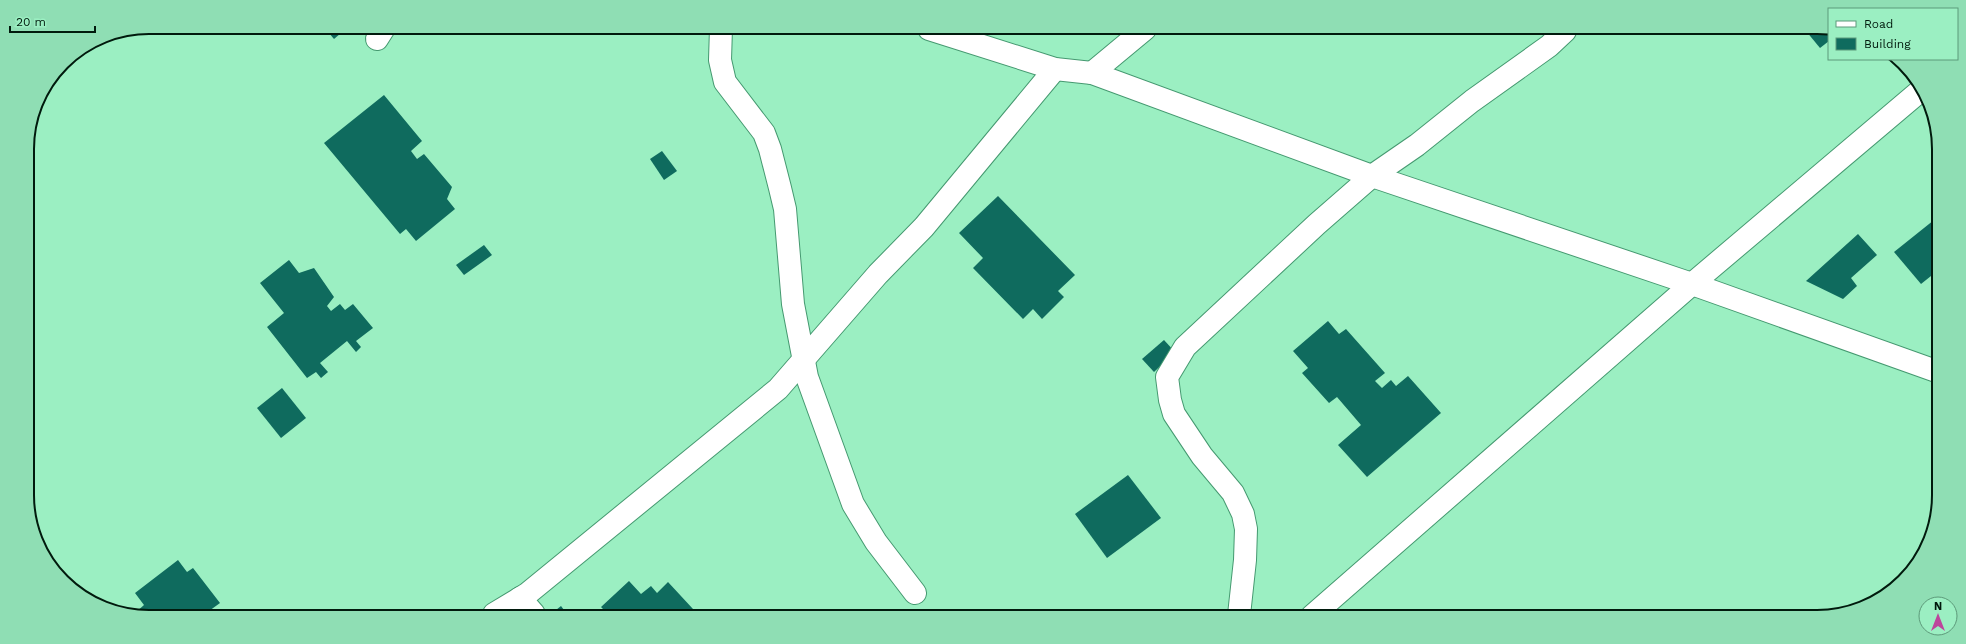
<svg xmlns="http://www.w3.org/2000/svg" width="1966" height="644" viewBox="0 0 1966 644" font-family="'Work Sans',sans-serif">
  <rect width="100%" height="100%" fill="#9befc2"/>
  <g fill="#0f6b5e">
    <polygon points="324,27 348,27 334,39"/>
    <polygon points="1806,31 1829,31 1829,41 1820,48"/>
    <polygon points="384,95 422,141 411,151 417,159 424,154 452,187 447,199 455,209 416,241 406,229 400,234 324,143"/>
    <polygon points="662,151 677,171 664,180 650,159"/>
    <polygon points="998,196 1075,275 1058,291 1064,297 1042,319 1033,309 1023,319 973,268 983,258 959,233"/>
    <polygon points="1934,220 1936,223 1936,272 1921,284 1894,252"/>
    <polygon points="1858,234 1877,255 1851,278 1857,286 1843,299 1806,281"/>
    <polygon points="484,245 492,255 464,275 456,265"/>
    <polygon points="289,260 299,273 314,268 334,297 327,306 331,311 340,304 345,310 353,304 373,328 356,341 361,347 356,352 347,341 320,363 328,372 321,378 316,372 307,378 267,327 284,313 260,283"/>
    <polygon points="1328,321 1339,334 1346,329 1385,373 1375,381 1382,388 1391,380 1396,386 1408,376 1441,413 1367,477 1338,445 1361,425 1337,397 1329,403 1302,373 1308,368 1293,351"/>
    <polygon points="1164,340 1175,352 1154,372 1142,359"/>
    <polygon points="282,388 306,418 281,438 257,408"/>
    <polygon points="1128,475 1161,518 1107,558 1075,514"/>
    <polygon points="178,560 187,572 193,568 220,603 209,611 210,613 135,613 144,605 135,593"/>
    <polygon points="629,581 641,594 651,586 657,593 668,582 693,609 687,614 608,614 601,607"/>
    <polygon points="561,606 567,614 551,614"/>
    <polygon points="124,607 128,613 117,612"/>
  </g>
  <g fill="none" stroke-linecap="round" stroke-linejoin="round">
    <g stroke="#459970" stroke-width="24">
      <g id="street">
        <polyline points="721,28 720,60 725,82 764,133 770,149 780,188 785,209 793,304 807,377 853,504 876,542 915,593"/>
        <polyline points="929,29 1055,69 1092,73 1372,176 1692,284 1936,371"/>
        <polyline points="377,39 384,28"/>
        <polyline points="1092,73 1145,29"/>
        <polyline points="520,598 534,614"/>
        <polyline points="494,614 527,594 778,389 878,274 924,227 1055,69"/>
        <polyline points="1239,615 1245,560 1246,529 1243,514 1233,493 1202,456 1174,414 1170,400 1167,377 1185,347 1317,224 1372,176 1417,145 1472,101 1549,46 1565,31"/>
        <polyline points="1312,616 1692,284 1920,91"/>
      </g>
    </g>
    <use href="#street" stroke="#fff" stroke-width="22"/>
  </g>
  <path d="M0 0H1966V644H0ZM149 34H1817A115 115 0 0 1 1932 149V495A115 115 0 0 1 1817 610H149A115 115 0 0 1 34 495V149A115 115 0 0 1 149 34Z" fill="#8fdeb4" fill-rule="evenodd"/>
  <path fill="none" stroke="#011a0d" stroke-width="2" d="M149 34H1817A115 115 0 0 1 1932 149V495A115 115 0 0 1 1817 610H149A115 115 0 0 1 34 495V149A115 115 0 0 1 149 34Z"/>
  <rect x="1828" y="8" width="130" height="52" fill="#9befc2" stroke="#5d9a7a"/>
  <rect x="1836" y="21" width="20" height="6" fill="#ffffff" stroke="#5d9a7a"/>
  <text x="1864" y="28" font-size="12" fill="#011a0d">Road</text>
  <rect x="1836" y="38" width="20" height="12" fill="#0f6b5e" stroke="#5d9a7a"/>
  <text x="1864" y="48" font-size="12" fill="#011a0d">Building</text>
  <g transform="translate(1938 616)"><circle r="19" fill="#9befc2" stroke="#5d9a7a"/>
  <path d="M0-3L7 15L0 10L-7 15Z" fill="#bd469c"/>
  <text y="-6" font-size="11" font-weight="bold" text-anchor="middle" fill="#011a0d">N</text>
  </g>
  <path d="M10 26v6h85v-6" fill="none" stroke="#011a0d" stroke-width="2"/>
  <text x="16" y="26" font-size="12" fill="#011a0d" stroke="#9befc2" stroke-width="3" paint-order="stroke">20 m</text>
</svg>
